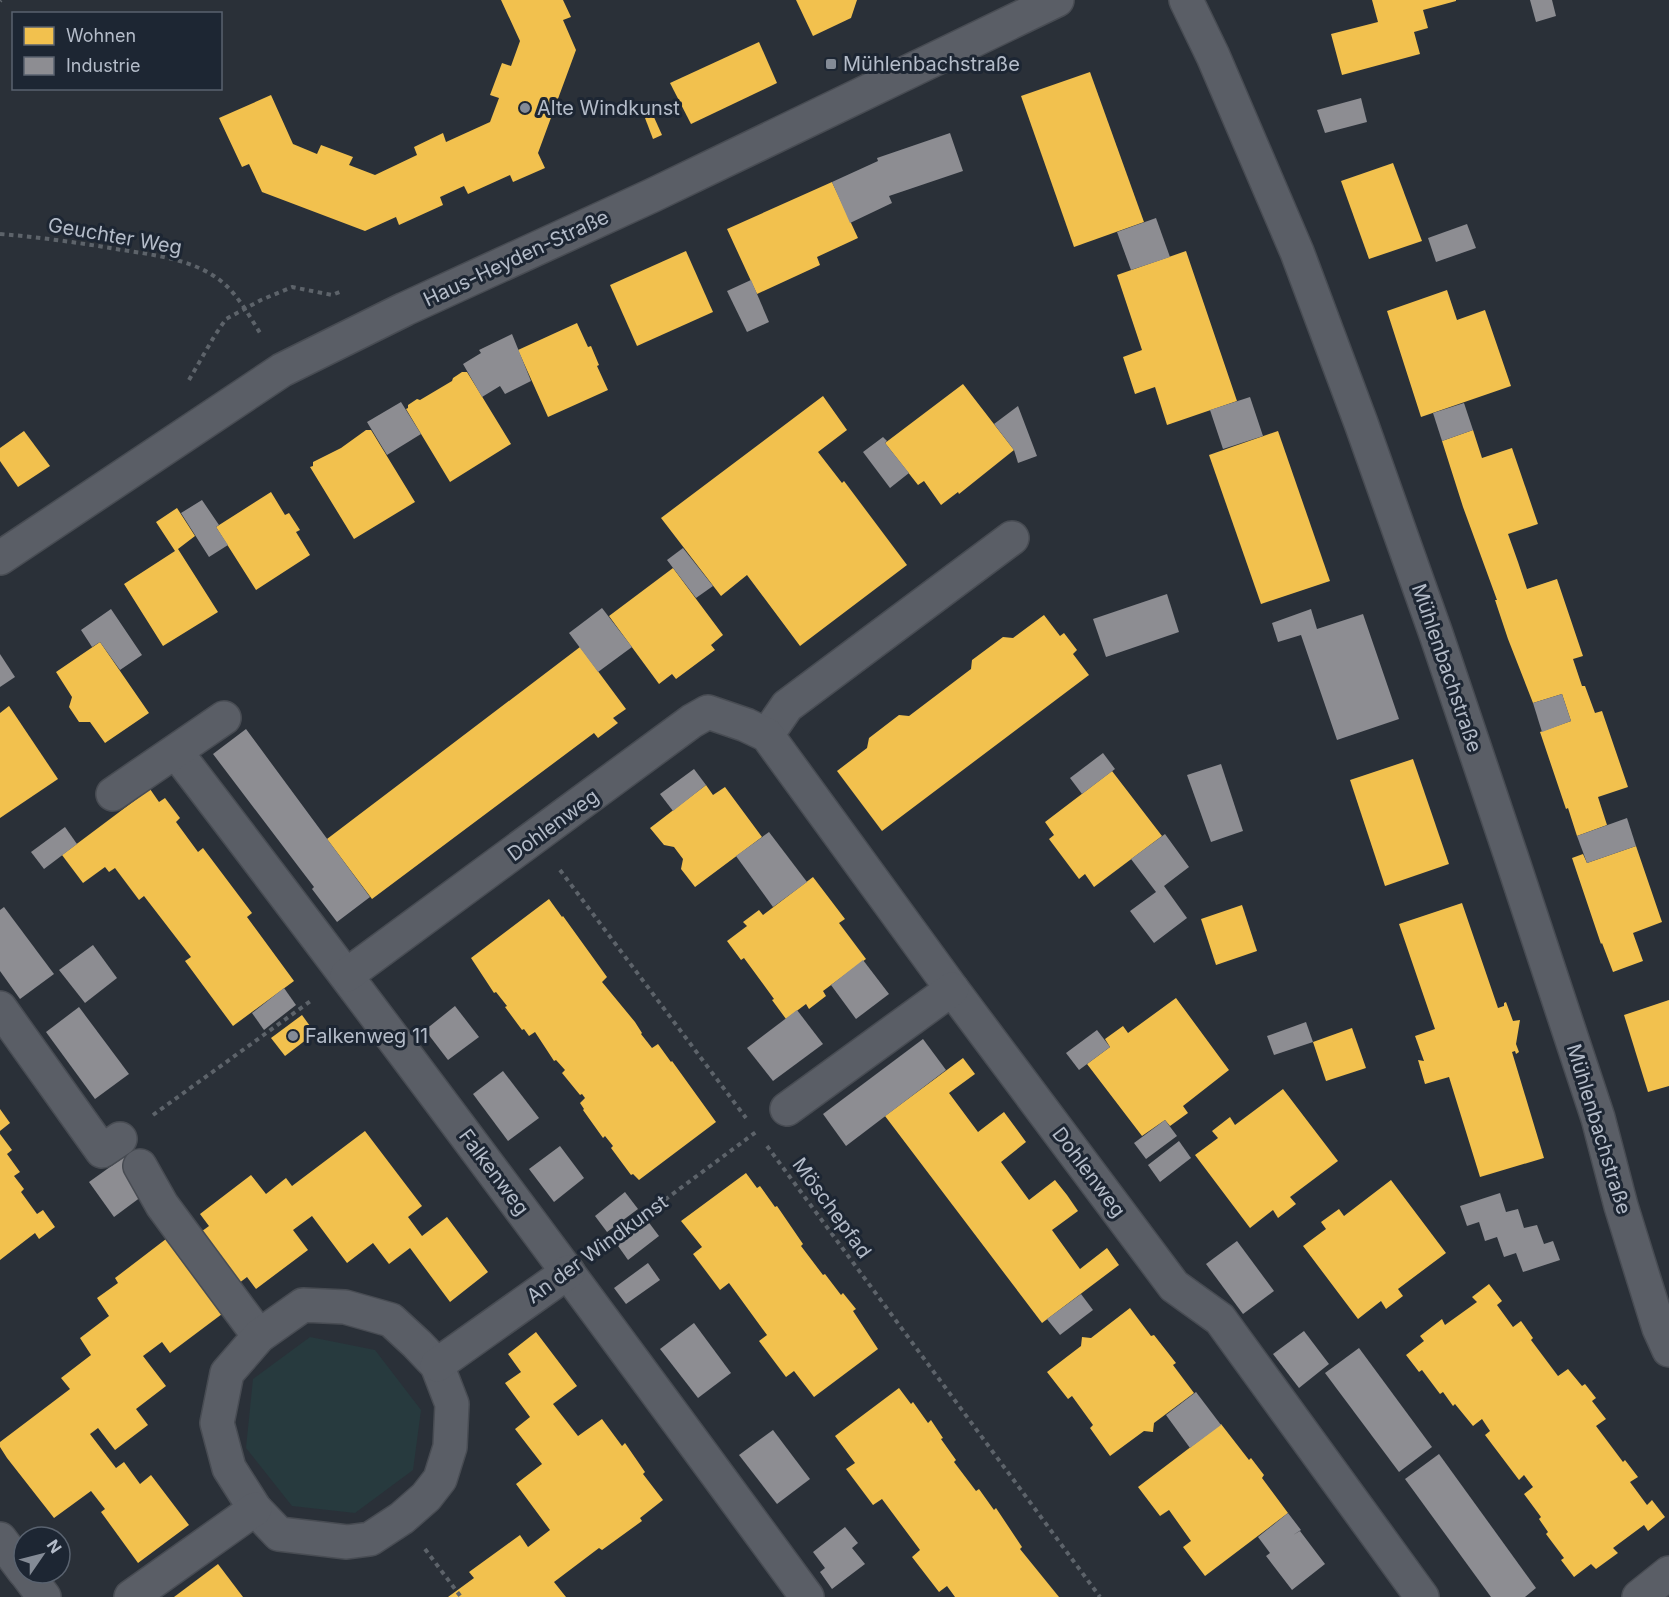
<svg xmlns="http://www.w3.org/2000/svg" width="1669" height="1597" viewBox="0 0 1669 1597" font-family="Inter,sans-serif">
  <rect width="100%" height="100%" fill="#2a3038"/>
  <polygon fill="#273a3e" points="310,1337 375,1350 421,1410 413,1470 355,1513 292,1506 246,1448 253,1379"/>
  <g fill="#f2c14e">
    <polygon points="501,0 563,0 571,17 563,20 576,50 538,153 545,168 513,182 510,175 468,194 464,186 440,197 443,205 399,225 396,217 365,231 262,192 249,164 242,167 219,118 271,95 293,144 317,154 321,145 353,157 349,165 375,175 417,155 414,147 443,133 446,142 490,122 499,98 490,95 502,63 511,66 520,41"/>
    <polygon points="796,0 857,0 851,18 813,36"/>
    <polygon points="1372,0 1456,0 1456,1 1423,10 1428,28 1414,32 1420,54 1342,75 1331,34 1378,22"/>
    <polygon points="759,42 777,83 691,124 670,83"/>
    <polygon points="1090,72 1144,222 1074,247 1021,96"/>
    <polygon points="653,115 662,135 653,139 645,118"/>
    <polygon points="1393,163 1422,241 1369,259 1341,181"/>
    <polygon points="832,182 858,238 817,257 820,265 757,294 727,229"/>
    <polygon points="686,251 713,312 637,346 610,285"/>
    <polygon points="1186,251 1237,401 1167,425 1155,387 1135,394 1123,357 1142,350 1117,275"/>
    <polygon points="1447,290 1457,320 1485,310 1511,386 1421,417 1387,311"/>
    <polygon points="577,323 588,347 591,346 599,365 597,366 608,390 548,417 518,350"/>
    <polygon points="462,372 467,372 511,444 450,482 406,409 408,408 408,405 417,399 420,400 452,381 453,378"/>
    <polygon points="963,384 1014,450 959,494 958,492 941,505 924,481 918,485 885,443"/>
    <polygon points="823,396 847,430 818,452 842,483 844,481 907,565 800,646 747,575 721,596 661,518"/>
    <polygon points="366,430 371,430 415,502 354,539 310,467 313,466 313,462 341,448"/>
    <polygon points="1473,430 1482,458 1512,448 1538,524 1508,534 1518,562 1527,589 1557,579 1583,656 1573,659 1582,686 1585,686 1595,713 1602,711 1628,787 1598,797 1607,825 1577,836 1568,808 1566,809 1540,732 1571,721 1562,694 1533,703 1508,639 1495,600 1497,600 1463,507 1442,441"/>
    <polygon points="24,431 50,466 18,487 0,461 0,448"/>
    <polygon points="1278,431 1330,581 1261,604 1209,455"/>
    <polygon points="271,492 285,515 289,513 300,530 296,532 310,555 256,590 216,527"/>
    <polygon points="177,508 195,536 178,549 218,612 163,646 124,584 175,551 156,522"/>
    <polygon points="673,568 723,635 711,645 715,650 676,679 672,674 659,684 609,616"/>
    <polygon points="1044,615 1060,636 1064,633 1077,650 1073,654 1089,675 882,831 837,771 867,748 869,738 899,715 909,716 971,669 972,660 1003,637 1013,638"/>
    <polygon points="100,642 149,713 105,743 90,722 79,722 69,707 72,697 56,672"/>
    <polygon points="580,647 626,709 613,718 618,723 598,738 594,733 372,899 327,839"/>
    <polygon points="9,706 58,779 0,818 0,713"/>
    <polygon points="1413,759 1449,864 1385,886 1350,780"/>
    <polygon points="1112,771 1162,836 1094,887 1085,874 1079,879 1049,839 1054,835 1045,822"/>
    <polygon points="706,785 713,795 725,787 762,837 695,887 681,869 683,859 674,847 664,845 650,828"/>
    <polygon points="150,789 159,802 165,798 180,818 176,822 198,852 203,848 252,913 247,917 294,981 233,1026 185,961 191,957 144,896 139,900 115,868 109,872 105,867 83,883 62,855"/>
    <polygon points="1636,846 1662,922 1633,933 1643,961 1613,972 1602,943 1601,944 1572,858 1583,854 1587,863"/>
    <polygon points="813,877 845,919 839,923 866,959 823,991 826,996 809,1009 806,1004 786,1019 772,1000 774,999 744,958 741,960 727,941 747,926 743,922 759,910 763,915"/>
    <polygon points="549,899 562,917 563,916 607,977 602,982 635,1022 642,1033 641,1034 652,1048 658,1044 671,1062 672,1061 716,1122 639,1180 633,1174 631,1175 611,1148 613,1146 605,1136 603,1138 583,1110 584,1109 580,1103 585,1098 582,1094 580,1095 562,1073 565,1070 556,1060 554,1061 535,1032 529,1036 524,1029 522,1030 505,1007 507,1006 496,992 494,993 471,958"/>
    <polygon points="1462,903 1498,1008 1504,1006 1504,1003 1506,1002 1513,1021 1520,1020 1516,1044 1519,1052 1516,1054 1515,1051 1512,1052 1544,1158 1480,1177 1449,1077 1425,1084 1418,1060 1424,1061 1415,1036 1435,1029 1399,924"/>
    <polygon points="1242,905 1257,951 1216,965 1201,919"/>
    <polygon points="1176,998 1229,1070 1183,1106 1188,1113 1170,1126 1165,1120 1142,1136 1087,1064 1110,1047 1105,1039 1123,1026 1128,1033"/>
    <polygon points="1669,1000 1669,1086 1648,1092 1624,1015"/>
    <polygon points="302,1015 315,1033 285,1056 271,1038"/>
    <polygon points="1352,1028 1366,1068 1326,1081 1313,1042"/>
    <polygon points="963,1058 975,1074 949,1093 978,1132 1004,1112 1026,1142 1001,1162 1029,1200 1055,1180 1067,1195 1078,1211 1052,1230 1080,1269 1107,1248 1119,1265 1042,1323 885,1116"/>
    <polygon points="1283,1089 1338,1161 1290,1197 1296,1204 1278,1218 1273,1210 1250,1228 1195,1155 1218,1138 1212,1131 1230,1117 1235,1125"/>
    <polygon points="0,1109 10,1123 0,1131"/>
    <polygon points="365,1131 422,1206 408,1217 422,1236 447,1217 488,1272 450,1302 410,1248 389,1264 373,1243 347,1263 312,1216 293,1230 308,1250 256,1289 247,1277 213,1303 222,1314 170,1353 162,1342 143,1356 166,1386 136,1409 148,1425 115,1450 98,1428 90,1434 116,1468 124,1462 140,1484 151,1475 189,1525 138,1563 101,1512 105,1509 91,1491 54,1518 7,1458 0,1447 0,1442 70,1389 61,1378 91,1355 80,1338 109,1316 97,1298 118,1283 115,1278 166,1239 175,1251 209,1226 200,1214 251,1175 266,1194 286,1178 292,1186"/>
    <polygon points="0,1134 12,1150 7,1154 20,1172 14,1176 24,1189 21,1192 37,1214 43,1210 55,1227 39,1239 35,1233 0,1260"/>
    <polygon points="746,1173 757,1188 760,1186 775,1207 777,1206 803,1244 801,1246 823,1275 825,1274 841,1295 843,1293 856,1309 853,1311 878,1349 814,1397 794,1371 786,1377 759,1341 767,1335 729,1283 720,1290 693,1254 702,1247 681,1221"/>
    <polygon points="1391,1180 1446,1253 1398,1289 1403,1296 1386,1309 1381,1301 1358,1319 1303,1246 1326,1229 1321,1222 1339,1209 1344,1216"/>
    <polygon points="1489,1284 1502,1301 1497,1305 1513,1327 1521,1321 1533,1338 1531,1340 1558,1376 1568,1369 1582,1386 1585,1384 1596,1398 1592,1401 1606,1419 1596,1426 1623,1462 1625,1460 1638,1477 1630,1482 1647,1505 1652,1500 1665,1517 1648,1531 1644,1525 1613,1548 1618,1553 1596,1569 1591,1564 1574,1577 1561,1560 1564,1558 1546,1534 1548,1532 1539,1519 1541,1517 1524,1494 1533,1487 1524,1475 1519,1480 1485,1435 1490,1431 1482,1419 1473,1426 1455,1404 1453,1406 1443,1392 1440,1394 1422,1370 1419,1372 1406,1355 1424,1341 1420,1336 1442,1319 1445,1325 1477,1302 1472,1297"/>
    <polygon points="1130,1308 1151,1336 1154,1335 1176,1363 1173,1365 1194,1393 1154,1423 1153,1432 1144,1431 1110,1456 1090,1428 1093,1425 1072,1396 1068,1399 1047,1372 1081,1346 1082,1337 1091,1338"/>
    <polygon points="536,1332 577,1386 553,1404 578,1436 602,1419 622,1446 625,1443 645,1472 643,1474 663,1500 640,1518 642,1521 602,1550 599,1548 554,1582 566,1597 448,1597 474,1578 469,1572 520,1535 528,1547 550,1530 516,1484 542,1464 515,1429 530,1417 505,1383 521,1372 508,1354"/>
    <polygon points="899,1388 911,1404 913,1402 928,1423 931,1420 943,1438 941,1439 956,1460 954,1462 976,1491 979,1489 994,1510 996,1508 1022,1547 1020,1549 1059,1597 955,1597 947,1586 939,1592 912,1557 920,1550 882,1499 873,1505 846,1469 855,1463 835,1436"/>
    <polygon points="1221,1424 1249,1460 1251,1458 1264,1475 1262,1478 1288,1513 1205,1576 1183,1547 1191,1541 1169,1510 1160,1516 1138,1487"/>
    <polygon points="218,1564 243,1597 174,1597"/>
  </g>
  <g fill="#8d8d92">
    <polygon points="1530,0 1552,0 1556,16 1536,22"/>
    <polygon points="1361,98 1367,122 1325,133 1317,110"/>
    <polygon points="950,133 963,171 889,196 892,203 850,223 832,182 878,161 877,158"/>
    <polygon points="1156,218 1170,257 1131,270 1117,232"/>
    <polygon points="1467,224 1476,248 1436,262 1428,238"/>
    <polygon points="751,280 769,322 747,332 727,291"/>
    <polygon points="512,334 531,381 505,394 500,386 482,397 463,364 481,353 479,350"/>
    <polygon points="1250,397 1263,436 1223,449 1210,410"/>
    <polygon points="401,402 421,434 387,455 367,422"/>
    <polygon points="1464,403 1473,430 1442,441 1433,413"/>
    <polygon points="1018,406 1037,456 1018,463 1014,450 994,424"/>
    <polygon points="883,437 887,441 885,443 909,473 890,488 863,452"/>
    <polygon points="202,500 219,525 216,527 228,545 209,557 181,513"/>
    <polygon points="683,548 713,586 696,598 667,560"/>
    <polygon points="1167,594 1179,632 1106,657 1093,619"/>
    <polygon points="602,608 632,647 598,672 569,633"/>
    <polygon points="111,609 142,655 120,670 100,642 92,647 81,630"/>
    <polygon points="1311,609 1317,629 1363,614 1399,719 1337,740 1301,635 1278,642 1272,623"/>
    <polygon points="0,654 15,677 0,687"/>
    <polygon points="1562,694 1571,721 1542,732 1533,703"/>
    <polygon points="246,729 370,897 337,922 312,889 314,887 301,870 213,754"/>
    <polygon points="1103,753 1115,769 1082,794 1070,778"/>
    <polygon points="1221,764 1243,831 1211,842 1187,775"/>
    <polygon points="694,769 706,785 673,811 660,794"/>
    <polygon points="1627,818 1636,846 1587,863 1577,836"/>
    <polygon points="65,827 77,844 44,869 31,852"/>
    <polygon points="769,832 807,882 773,907 736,856"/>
    <polygon points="1165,834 1189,867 1164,886 1187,918 1154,943 1130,911 1156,892 1131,859"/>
    <polygon points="4,907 54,974 20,999 0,971 0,910"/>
    <polygon points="93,945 117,978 85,1003 59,970"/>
    <polygon points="863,960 889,994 856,1019 831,985"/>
    <polygon points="284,988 296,1005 264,1030 252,1013"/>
    <polygon points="455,1006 479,1037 448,1060 425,1030"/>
    <polygon points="79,1007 129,1074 95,1099 46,1032"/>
    <polygon points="797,1010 823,1044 773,1081 747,1048"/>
    <polygon points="1306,1022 1313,1042 1274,1055 1267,1036"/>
    <polygon points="1097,1030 1110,1047 1079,1070 1066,1053"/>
    <polygon points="923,1039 946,1070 846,1146 823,1114"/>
    <polygon points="503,1071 539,1118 508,1141 473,1094"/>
    <polygon points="1165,1120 1177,1136 1146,1159 1134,1143"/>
    <polygon points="1179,1141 1191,1158 1160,1182 1148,1165"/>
    <polygon points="560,1146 584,1178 554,1202 529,1169"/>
    <polygon points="124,1157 149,1191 114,1217 89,1182"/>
    <polygon points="625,1192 638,1209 607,1232 595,1216"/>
    <polygon points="1500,1193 1506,1212 1518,1209 1524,1228 1537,1225 1544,1244 1553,1241 1560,1260 1523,1272 1516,1253 1504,1257 1497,1237 1485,1241 1479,1222 1467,1226 1460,1206"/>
    <polygon points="647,1220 659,1236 628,1260 616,1243"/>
    <polygon points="1237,1241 1274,1291 1243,1314 1206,1264"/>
    <polygon points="648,1263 660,1280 626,1304 614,1288"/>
    <polygon points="1081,1294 1093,1310 1060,1335 1047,1319"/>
    <polygon points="694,1323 731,1373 698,1398 660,1349"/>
    <polygon points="1304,1331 1329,1364 1299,1388 1273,1354"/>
    <polygon points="1359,1348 1432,1447 1399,1472 1325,1373"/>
    <polygon points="1196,1392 1221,1425 1190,1448 1166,1415"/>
    <polygon points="773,1430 810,1479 777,1504 739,1455"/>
    <polygon points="1439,1454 1536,1588 1525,1597 1491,1597 1405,1479"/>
    <polygon points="1288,1513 1301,1530 1293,1535 1300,1531 1325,1564 1292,1590 1266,1556 1270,1553 1258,1537"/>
    <polygon points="845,1527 858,1543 852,1548 865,1564 832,1589 820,1572 825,1568 813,1552"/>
  </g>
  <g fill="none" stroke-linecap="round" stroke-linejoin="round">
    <g stroke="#484c53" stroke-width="36">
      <g id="minor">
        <polyline points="0,558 282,370 405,309 651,196 1057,0"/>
        <polyline points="767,735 787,706 1012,538"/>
        <path d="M176 752C390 1031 599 1313 807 1597"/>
        <polyline points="113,794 224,718"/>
        <polyline points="347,975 692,721 708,712 746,725 767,735 952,989 1174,1286 1220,1319 1422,1597"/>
        <polyline points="0,1008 102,1151 120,1139"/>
        <polyline points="787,1109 952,989"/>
        <polyline points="140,1166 162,1205 259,1336"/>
        <polygon points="303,1305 345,1307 391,1320 417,1344 437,1365 452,1404 450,1447 440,1479 426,1497 402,1518 370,1539 347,1542 279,1534 255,1509 229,1468 217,1423 227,1373 259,1336"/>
        <polyline points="437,1365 568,1272"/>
        <polyline points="0,1539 24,1571"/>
        <polyline points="26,1573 44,1597"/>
        <polyline points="131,1597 255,1509"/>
        <polyline points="1639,1597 1669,1573"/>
      </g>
    </g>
    <g stroke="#484c53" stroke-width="36">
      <polyline id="tertiary" points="1186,0 1213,56 1297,252 1361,423 1436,634 1512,859 1598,1118 1621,1206 1659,1328 1669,1350"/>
    </g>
    <g stroke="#5d636a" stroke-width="4" stroke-dasharray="4.5 4.5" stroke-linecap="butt">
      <polyline points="0,1 1,0"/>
      <path d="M0 234C37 237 74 242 110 248 145 254 187 257 217 278 237 292 249 316 262 336"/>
      <polyline points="189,380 215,335 226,319 261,300 292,287 332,295 342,291"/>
      <polyline points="560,870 746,1118"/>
      <polyline points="153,1115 312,1000"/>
      <polyline points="767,1146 1100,1597"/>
      <polyline points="600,1248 756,1132"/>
      <polyline points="425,1549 461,1597"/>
    </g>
    <use href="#minor" stroke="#5a5e66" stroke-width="33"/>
    <use href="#tertiary" stroke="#5a5e66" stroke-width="33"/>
  </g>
  <g fill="#848b96" stroke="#1d2633" stroke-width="2">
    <rect x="825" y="58" width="12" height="12" rx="3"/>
    <circle cx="525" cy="108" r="6"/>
    <circle cx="293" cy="1036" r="6"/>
  </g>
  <g text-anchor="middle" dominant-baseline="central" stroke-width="6" stroke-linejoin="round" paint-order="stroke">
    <g font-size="20" fill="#b4bcc9" stroke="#1d2633" text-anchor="start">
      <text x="843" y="64">Mühlenbachstraße</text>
      <text x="537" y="108">Alte Windkunst</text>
      <text x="305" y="1036">Falkenweg 11</text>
    </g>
    <g font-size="20" fill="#b4bcc9" stroke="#1d2633">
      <text transform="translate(115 236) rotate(10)">Geuchter Weg</text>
      <text transform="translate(516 258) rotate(-25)">Haus-Heyden-Straße</text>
      <text transform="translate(1447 668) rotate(71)">Mühlenbachstraße</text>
      <text transform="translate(553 825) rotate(-36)">Dohlenweg</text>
      <text transform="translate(1599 1129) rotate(73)">Mühlenbachstraße</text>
      <text transform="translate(494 1172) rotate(53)">Falkenweg</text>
      <text transform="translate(1089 1172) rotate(53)">Dohlenweg</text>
      <text transform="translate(832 1208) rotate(54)">Möschepfad</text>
      <text transform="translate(597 1249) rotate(-36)">An der Windkunst</text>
    </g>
  </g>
  <rect x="12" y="12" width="210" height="78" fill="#1d2633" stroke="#59626f" stroke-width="1.5"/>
  <rect x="24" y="27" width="30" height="18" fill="#f2c14e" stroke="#59626f" stroke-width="1.5"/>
  <text x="66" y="42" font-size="18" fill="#b4bcc9">Wohnen</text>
  <rect x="24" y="57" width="30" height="18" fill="#8d8d92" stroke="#59626f" stroke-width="1.5"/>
  <text x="66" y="72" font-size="18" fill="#b4bcc9">Industrie</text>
  <g transform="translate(42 1555) rotate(55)"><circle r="28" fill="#1d2633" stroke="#59626f" stroke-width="1.5"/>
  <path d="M0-4.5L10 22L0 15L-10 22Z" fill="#848b96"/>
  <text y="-9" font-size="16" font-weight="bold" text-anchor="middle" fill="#b4bcc9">N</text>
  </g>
</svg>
